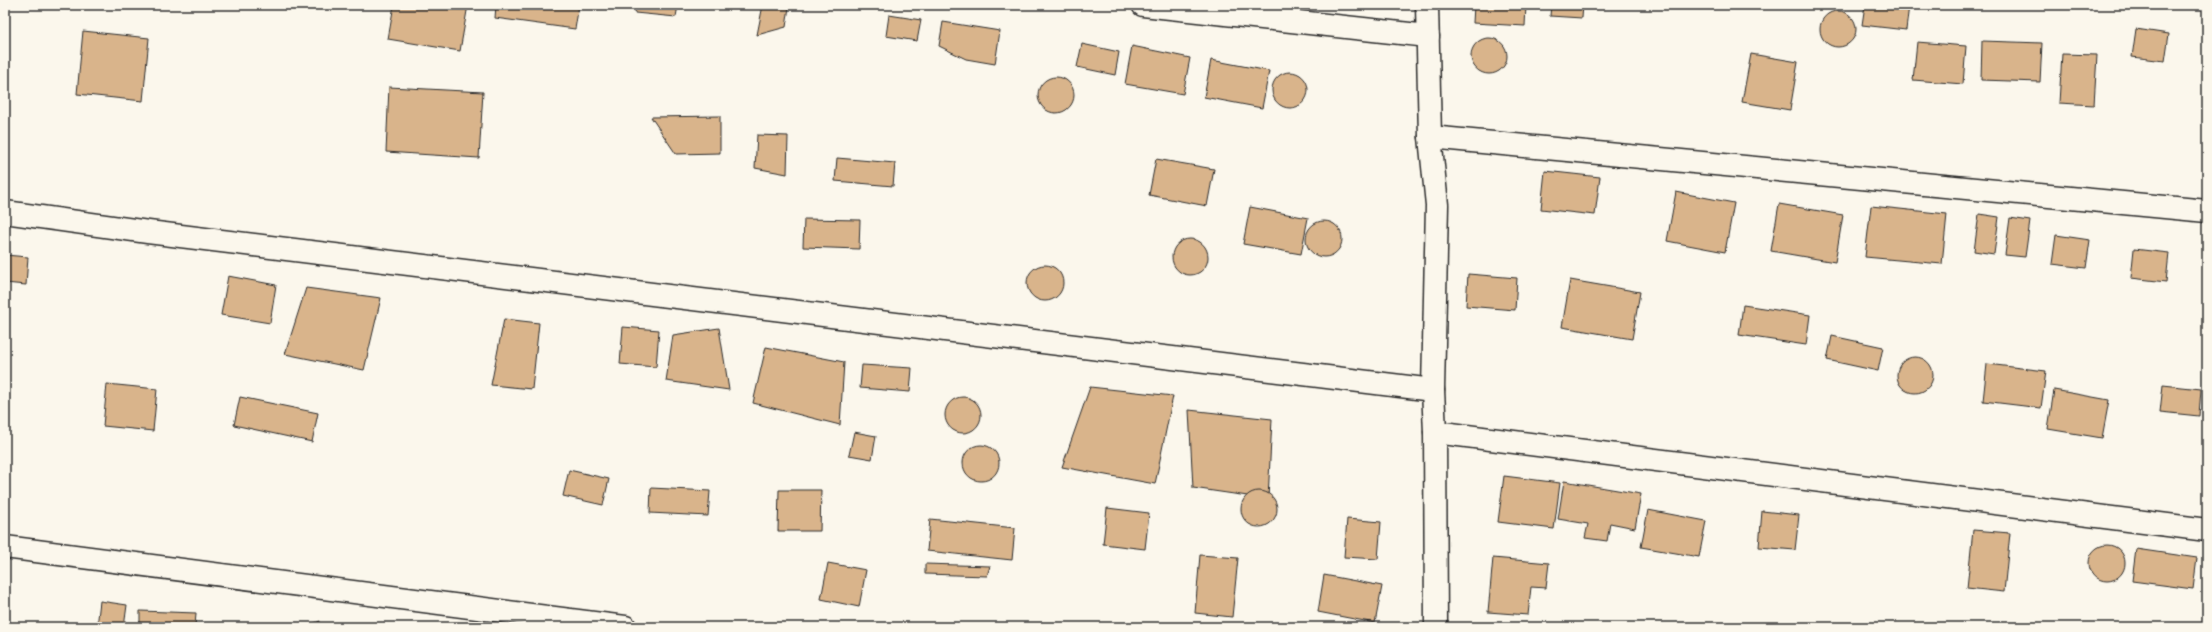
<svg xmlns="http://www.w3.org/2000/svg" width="2212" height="632" viewBox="0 0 2212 632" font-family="Caveat,sans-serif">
  <rect width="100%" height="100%" fill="#fbf7ec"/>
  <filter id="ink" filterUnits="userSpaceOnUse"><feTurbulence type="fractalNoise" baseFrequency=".025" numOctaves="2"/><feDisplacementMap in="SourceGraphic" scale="8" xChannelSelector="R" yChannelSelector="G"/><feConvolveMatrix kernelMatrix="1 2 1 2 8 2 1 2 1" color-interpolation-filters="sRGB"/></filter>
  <g filter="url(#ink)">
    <g fill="#d9b48b" stroke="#2b2b2b">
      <polygon points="394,5 468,5 460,51 388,39"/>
      <polygon points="496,5 579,5 575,29 495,18"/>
      <polygon points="636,5 678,5 676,17 635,13"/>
      <polygon points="763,5 789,7 786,27 757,35"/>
      <polygon points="1474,5 1526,5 1525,26 1473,23"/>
      <polygon points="1551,5 1583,5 1582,18 1550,16"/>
      <polygon points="1865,5 1909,5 1906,30 1862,25"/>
      <circle cx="1838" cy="29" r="18"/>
      <polygon points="889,15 921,20 917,41 886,36"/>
      <polygon points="943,22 1000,31 995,64 966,59 939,46"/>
      <polygon points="2136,29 2169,34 2165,61 2132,57"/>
      <polygon points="83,31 149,38 143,101 77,94"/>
      <circle cx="1489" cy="56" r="18"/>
      <polygon points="1982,41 2042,43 2040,82 1981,80"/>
      <polygon points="1917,42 1966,46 1963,84 1913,80"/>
      <polygon points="1082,44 1119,52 1115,75 1077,67"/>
      <polygon points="1132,46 1190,58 1183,94 1125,84"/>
      <polygon points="1751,54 1798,62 1790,110 1742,102"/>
      <polygon points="2062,54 2097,55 2094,105 2059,103"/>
      <polygon points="1211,60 1269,71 1262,108 1204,97"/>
      <circle cx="1290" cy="90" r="18"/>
      <circle cx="1056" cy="95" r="18"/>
      <polygon points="389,87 483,92 479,158 386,152"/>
      <polygon points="720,116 720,153 676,154 651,117"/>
      <polygon points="757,135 788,136 787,174 755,168"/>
      <polygon points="837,158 895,163 893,186 835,181"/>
      <polygon points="1156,159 1214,169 1207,206 1149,195"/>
      <polygon points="1545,171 1600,177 1595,215 1541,209"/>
      <polygon points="1676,192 1734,203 1725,252 1667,241"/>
      <polygon points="1779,204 1843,215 1835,262 1771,251"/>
      <polygon points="1871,206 1947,214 1942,264 1865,257"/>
      <polygon points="1250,207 1308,218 1301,254 1243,244"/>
      <polygon points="1979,214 1999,217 1994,254 1974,251"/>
      <polygon points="2010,218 2030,221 2025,257 2005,255"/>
      <polygon points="804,219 860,220 859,249 803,247"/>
      <circle cx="1324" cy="239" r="18"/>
      <polygon points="2056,235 2090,240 2086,268 2052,264"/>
      <circle cx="1190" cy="257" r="18"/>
      <polygon points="2134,249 2169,253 2166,282 2131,278"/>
      <polygon points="5,255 28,257 26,285 5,283"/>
      <circle cx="1045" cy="283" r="18"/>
      <polygon points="1468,274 1517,278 1515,310 1466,306"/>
      <polygon points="228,276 276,285 270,323 221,315"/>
      <polygon points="1570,280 1640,292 1632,339 1562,327"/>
      <polygon points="306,288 381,298 364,370 285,354"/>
      <polygon points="1743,305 1810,315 1806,345 1739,335"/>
      <polygon points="504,319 539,323 532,389 491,385"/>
      <polygon points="623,327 659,330 656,367 620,364"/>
      <polygon points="719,328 729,390 666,381 673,335"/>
      <polygon points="1832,336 1883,347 1878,371 1827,360"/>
      <polygon points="766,347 844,362 840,425 753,403"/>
      <circle cx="1915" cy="375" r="18"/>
      <polygon points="1987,364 2046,371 2041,408 1983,401"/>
      <polygon points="862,365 912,368 910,392 860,388"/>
      <polygon points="107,384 157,389 153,431 103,426"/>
      <polygon points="2163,385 2201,389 2199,416 2160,412"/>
      <polygon points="1090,387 1173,396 1155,484 1062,467"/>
      <polygon points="2054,390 2109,400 2102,438 2048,429"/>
      <circle cx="963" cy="415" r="18"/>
      <polygon points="240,397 318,413 312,442 234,425"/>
      <polygon points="1189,410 1272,419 1268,499 1193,488"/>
      <polygon points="854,432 876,436 872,459 849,455"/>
      <circle cx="981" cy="463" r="18"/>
      <polygon points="569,470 609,479 603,505 563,496"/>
      <polygon points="1504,476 1560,483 1554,529 1498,522"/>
      <polygon points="1564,481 1641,494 1635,528 1610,523 1607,541 1585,538 1588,524 1558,519"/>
      <polygon points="651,488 710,491 708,516 650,513"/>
      <polygon points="779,490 821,490 820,531 778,531"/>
      <circle cx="1259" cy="509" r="18"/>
      <polygon points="1107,508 1149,513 1145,549 1103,544"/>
      <polygon points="1648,510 1706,521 1699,557 1641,547"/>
      <polygon points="1762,511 1799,515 1795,550 1759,547"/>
      <polygon points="930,519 1015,528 1012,560 927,551"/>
      <polygon points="1347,519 1381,522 1378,559 1344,557"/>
      <polygon points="1973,530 2010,533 2004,592 1967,588"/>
      <circle cx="2107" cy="563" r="18"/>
      <polygon points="2136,549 2197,558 2193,589 2132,581"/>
      <polygon points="1200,555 1238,558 1232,617 1195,613"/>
      <polygon points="1493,558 1549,563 1546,588 1531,587 1528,615 1488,612"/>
      <polygon points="828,563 866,570 859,607 821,599"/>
      <polygon points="925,564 990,566 987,576 925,574"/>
      <polygon points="1324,575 1382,586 1375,623 1318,612"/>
      <polygon points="100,601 127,605 124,627 97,627"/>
      <polygon points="140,611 196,613 195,627 140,627"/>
      <polygon points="320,621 319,627 304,627"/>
      <polygon points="1494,623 1537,627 1493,627"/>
    </g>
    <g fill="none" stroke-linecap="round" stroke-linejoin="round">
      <g stroke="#2b2b2b" stroke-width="25">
        <g id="street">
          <polyline points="1143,5 1428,36"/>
          <polyline points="1430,137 2207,211"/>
          <polyline points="5,212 148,232 1433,390"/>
          <polyline points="1435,432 2207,530"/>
          <polyline points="5,547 625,627"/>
        </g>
      </g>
      <g stroke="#2b2b2b" stroke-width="25">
        <polyline id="secondary" points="1427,5 1430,137 1437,205 1433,390 1435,432 1436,627"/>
      </g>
      <use href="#street" stroke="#fbf7ec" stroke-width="22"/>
      <use href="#secondary" stroke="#fbf7ec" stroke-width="22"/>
    </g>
  </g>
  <rect width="2212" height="632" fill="none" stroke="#fbf7ec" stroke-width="20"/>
  <rect x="10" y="10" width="2192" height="612" fill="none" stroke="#2b2b2b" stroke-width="1.5" filter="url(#ink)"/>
</svg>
